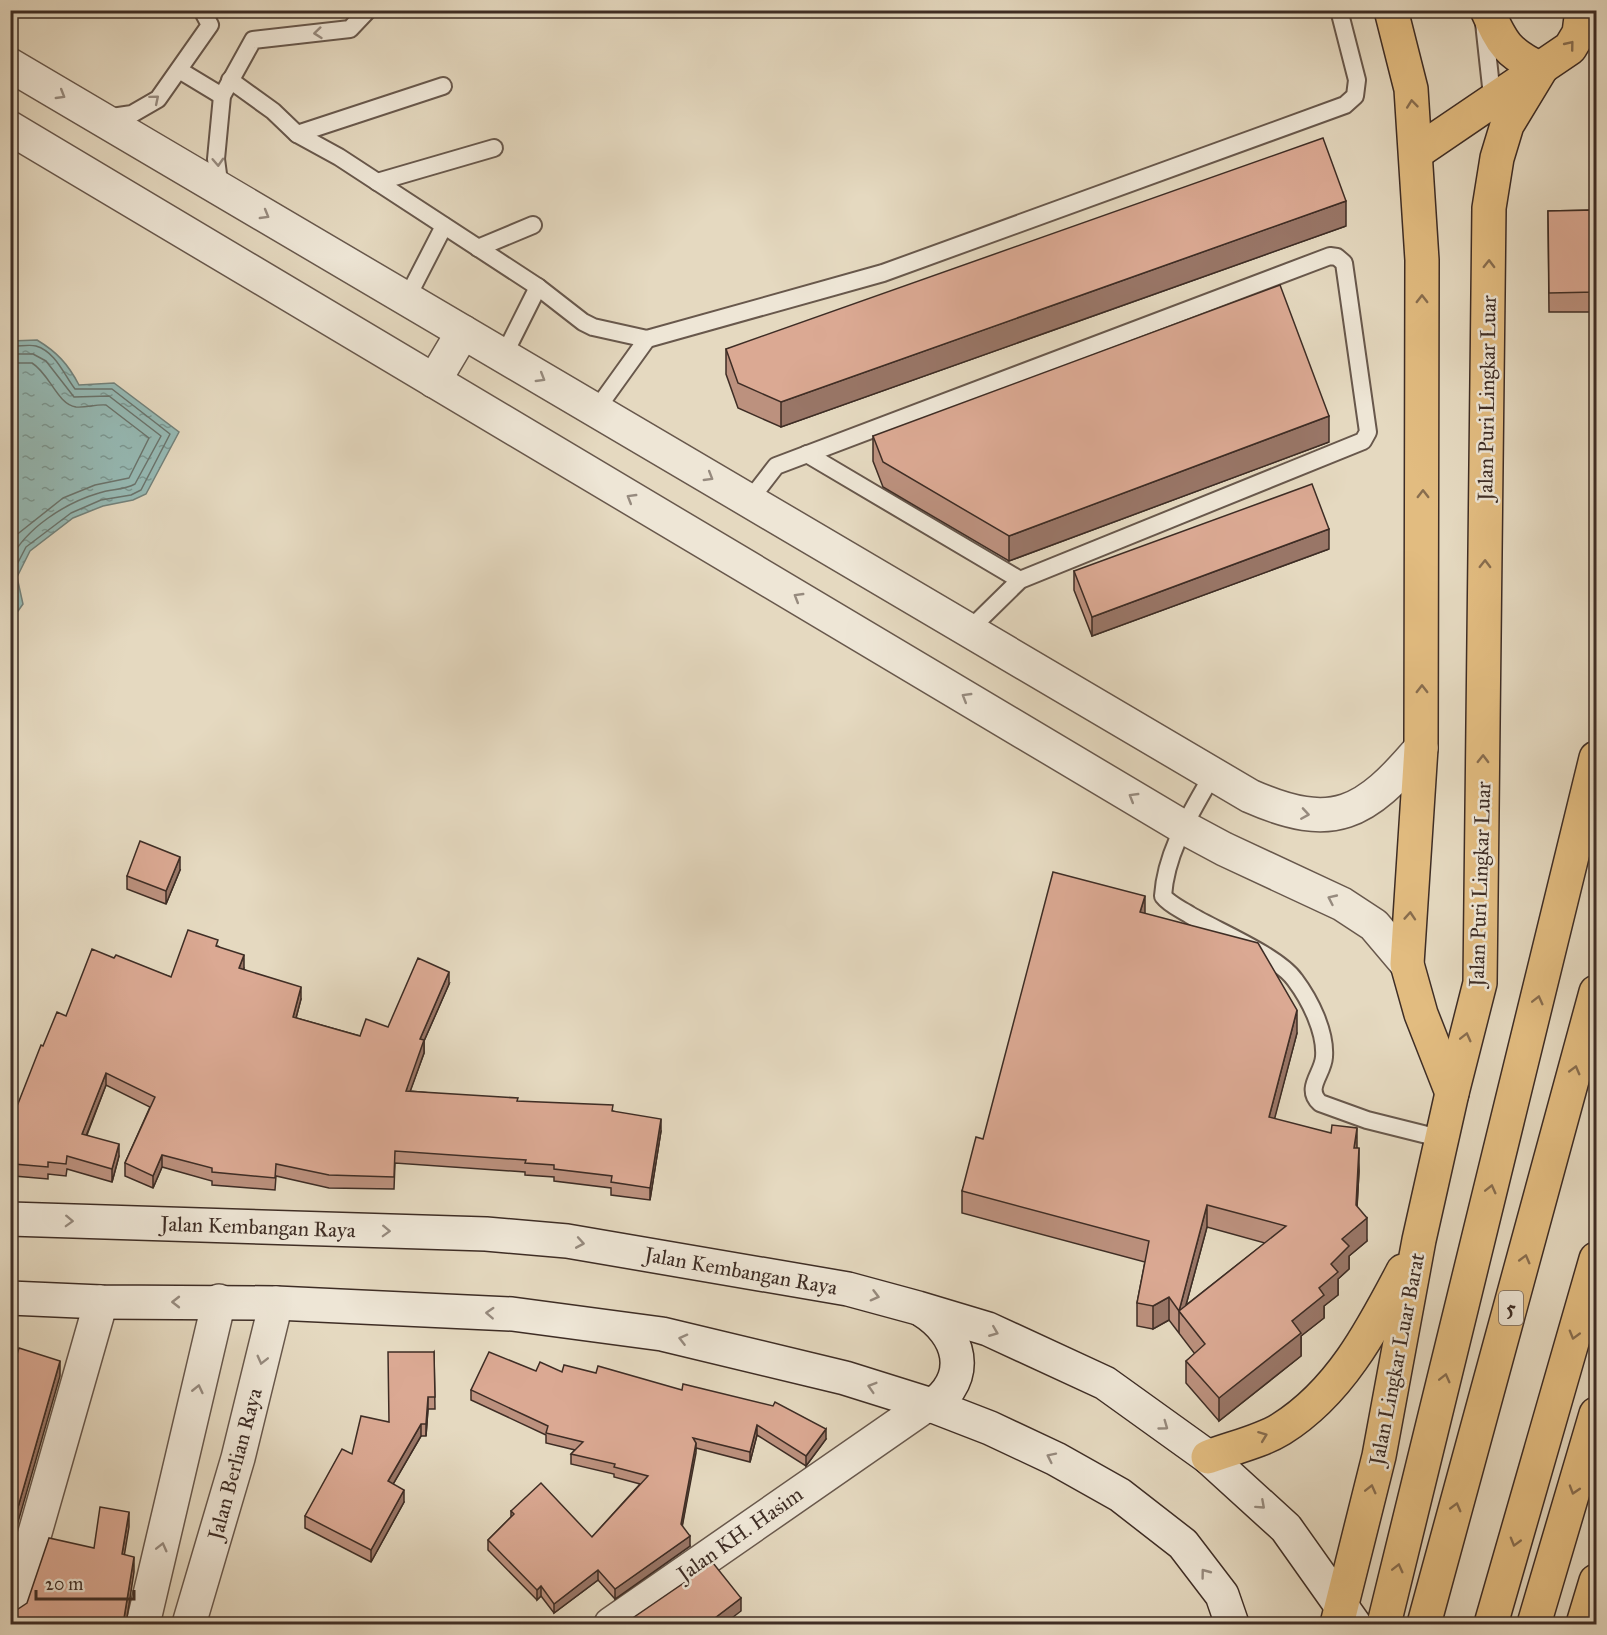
<svg xmlns="http://www.w3.org/2000/svg" width="1607" height="1635" viewBox="0 0 1607 1635" font-family="'IM FELL Great Primer',serif">
  <defs>
    <pattern id="water-ripples" width="26" height="14" patternUnits="userSpaceOnUse" patternTransform="scale(1.5)"><rect width="26" height="14" fill="#96bab5"/><path d="M2 4q2-2 4 0t4 0M15 11q2-2 4 0t4 0" fill="none" stroke="#7c9893"/></pattern>
  </defs>
  <rect width="100%" height="100%" fill="#e5d9c0"/>
  <filter id="stains"><feTurbulence type="fractalNoise" baseFrequency=".00333" numOctaves="4"/><feColorMatrix values="0 0 0 0 .2 0 0 0 0 .09 0 0 0 0 .02 0 0 0 .5 -.17"/></filter>
  <radialGradient id="worn" r=".72"><stop offset=".6" stop-color="#630" stop-opacity="0"/><stop offset="1" stop-color="#630" stop-opacity=".3"/></radialGradient>
  <path fill="url(#water-ripples)" stroke="#73827b" stroke-width="1.5" d="M37 340C57 352 68 364 79 385L114 383 179 432 146 494 133 500 103 506 73 518 30 551 17 577 23 604 11 621V341Z"/>
  <g fill="none" stroke-linecap="round" stroke-linejoin="round">
    <g stroke="#6a746d" stroke-width="1.5">
      <path d="M10 346C18 347 28 344 36 346 56 352 64 375 75 389H112L170 434 141 490 131 495 101 500 71 513 26 547 11 576 17 602 10 611"/>
      <path d="M10 354H33L46 361 74 397 109 396 161 436 135 484C124 490 111 489 99 493 65 503 26 528 10 560"/>
      <path d="M10 363H32C50 374 57 404 76 407 86 408 96 404 106 405L149 438 129 478 95 485 63 498 10 540"/>
    </g>
    <g stroke="#68584c" stroke-width="20">
      <g id="service">
        <polyline points="1484,23 1493,105"/>
        <polyline points="179,70 222,96"/>
        <polyline points="230,80 273,111 297,134 339,157 538,287 583,322 593,327 647,339 883,273 1345,105 1355,96 1357,80 1339,10"/>
        <polyline points="105,118 132,114 158,99 210,25 202,10"/>
        <polyline points="297,134 443,86"/>
        <polyline points="377,182 494,148"/>
        <polyline points="220,189 216,159 222,96 253,40 350,29 368,10"/>
        <polyline points="478,248 533,225"/>
        <polyline points="407,298 444,226"/>
        <polyline points="504,355 538,287"/>
        <polyline points="596,410 647,339"/>
        <polyline points="807,454 1020,580"/>
        <polyline points="749,501 776,466 1330,256 1337,257 1344,263 1368,432 1363,441 1020,580 969,630"/>
        <path d="M1213 774C1191 813 1166 851 1163 896 1170 905 1181 909 1190 915 1217 931 1278 956 1295 980 1310 1000 1326 1032 1324 1057 1323 1074 1304 1088 1320 1103L1367 1120 1443 1139"/>
      </g>
    </g>
    <g stroke="#68584c" stroke-width="36">
      <g id="minor">
        <path d="M10 65 1250 796C1334 833 1365 814 1421 748"/>
        <polyline points="10,128 1183,827 1224,849 1342,904 1374,925 1407,964"/>
        <polyline points="434,381 463,332"/>
        <polyline points="14,1606 101,1302"/>
        <polyline points="143,1624 219,1301"/>
        <polyline points="189,1624 238,1458 276,1303"/>
        <polyline points="611,1624 928,1404"/>
      </g>
    </g>
    <g stroke="#3e2d25" stroke-width="36">
      <g id="secondary">
        <polyline points="10,1219 486,1234 567,1241 848,1289 918,1308 988,1329 1105,1383 1208,1457 1286,1528 1354,1624"/>
        <polyline points="10,1298 101,1302 276,1303 512,1314 662,1334 845,1378 928,1404 990,1428 1056,1459 1120,1495 1183,1544 1222,1595 1232,1624"/>
        <path d="M922 1310C961 1334 972 1377 932 1406"/>
      </g>
    </g>
    <g stroke="#3e2d25" stroke-width="36">
      <g id="primary">
        <polyline points="1391,10 1411,89 1422,260 1421,748 1407,964 1421,1014 1452,1093"/>
        <path d="M1208 1457C1231 1448 1260 1442 1281 1429 1340 1392 1372 1330 1403 1271"/>
        <path d="M1337 1624 1379 1456 1419 1240 1452 1093 1480 983 1489 208 1497 158 1507 125 1541 69C1507 53 1502 43 1487 10"/>
      </g>
    </g>
    <g stroke="#3e2d25" stroke-width="36">
      <g id="motorway">
        <polyline points="1417,152 1570,48 1579,33 1582,10"/>
        <polyline points="1384,1624 1596,758"/>
        <polyline points="1424,1624 1596,992"/>
        <polyline points="1491,1624 1596,1259"/>
        <polyline points="1534,1624 1596,1414"/>
        <polyline points="1583,1624 1596,1581"/>
      </g>
    </g>
    <use href="#service" stroke="#eee6d6" stroke-width="16"/>
    <use href="#minor" stroke="#eee6d6" stroke-width="33"/>
    <use href="#secondary" stroke="#eee6d6" stroke-width="33"/>
    <use href="#primary" stroke="#e2bc80" stroke-width="33"/>
    <use href="#motorway" stroke="#e2bc80" stroke-width="33"/>
  </g>
  <g fill="#bc917e" stroke="#3e2d25" stroke-width="1.5" fill-rule="evenodd">
    <polygon points="1596,210 1596,312 1549,312 1548,211"/>
    <polygon points="1346,226 781,427 738,408 726,374 726,349"/>
    <polygon points="873,436 1329,442 1009,561 883,487 873,461"/>
    <polygon points="1329,549 1092,636 1074,590 1074,571"/>
    <polygon points="180,870 166,904 127,889 127,876"/>
    <path d="M1145 914 1297 1033 1274 1119 1357 1148 1359 1171 1357 1206 1367 1241 1349 1256V1269L1338 1279V1295L1324 1306V1318L1301 1336V1356L1219 1421 1186 1383V1361L1195 1354 1169 1320 1153 1329 1137 1326V1303L1145 1262 962 1213V1191L983 1139ZM1207 1227 1265 1243 1186 1305Z"/>
    <polygon points="218,946 244,968 243,969 301,999 296,1018 360,1036 388,1027 449,984 424,1041 424,1053 410,1091 613,1111 661,1131 650,1200 611,1195 611,1188 554,1181 554,1177 525,1175 525,1172 395,1163 394,1189 329,1188 276,1176 275,1190 212,1185 212,1181 162,1167 153,1188 125,1176 125,1163 150,1107 106,1085 87,1135 119,1156 112,1182 67,1169 66,1176 48,1174 48,1179 14,1176 16,1132 12,1131 12,1119 43,1046 66,1016 114,958 171,977"/>
    <polygon points="434,1352 435,1409 428,1409 426,1436 421,1436 393,1484 404,1502 371,1562 305,1528 305,1516 352,1454 389,1422"/>
    <polygon points="536,1371 562,1372 826,1439 806,1466 757,1435 750,1462 696,1448 682,1526 690,1546 615,1599 598,1580 554,1613 541,1596 537,1600 488,1550 488,1540 511,1517 511,1511 592,1537 640,1484 614,1477 614,1474 571,1464 571,1454 575,1450 546,1443 546,1435 471,1400 471,1390"/>
  </g>
  <g fill="#997667" stroke="#3e2d25" stroke-width="1.5">
    <polygon points="1346,201 1346,226 781,427 781,402"/>
    <polygon points="1329,416 1329,442 1009,561 1009,536"/>
    <polygon points="1329,529 1329,549 1092,636 1092,617"/>
    <polygon points="180,857 180,870 166,904 166,891"/>
    <polygon points="1145,896 1145,919 1140,912"/>
    <polygon points="244,955 244,968 239,980 239,968"/>
    <polygon points="449,972 449,984 424,1041 424,1053 406,1103 406,1091 420,1039"/>
    <polygon points="301,987 301,999 293,1029 293,1017"/>
    <polygon points="1297,1010 1297,1033 1269,1140 1269,1117"/>
    <polygon points="106,1073 106,1085 82,1146 82,1134"/>
    <polygon points="661,1119 661,1131 650,1200 650,1188"/>
    <polygon points="1357,1128 1357,1151 1354,1148"/>
    <polygon points="119,1144 119,1156 112,1182 112,1169"/>
    <polygon points="1359,1148 1359,1171 1356,1227 1367,1218 1367,1241 1349,1256 1349,1269 1338,1279 1338,1295 1324,1306 1324,1318 1301,1336 1301,1356 1219,1421 1219,1398 1292,1321 1319,1288 1331,1264 1356,1205"/>
    <polygon points="162,1155 162,1167 153,1188 153,1176"/>
    <polygon points="1207,1205 1207,1227 1183,1316 1179,1311 1179,1333 1179,1311"/>
    <polygon points="1169,1297 1169,1320 1153,1329 1153,1306"/>
    <polygon points="60,1361 60,1376 10,1550 10,1535"/>
    <polygon points="428,1397 428,1409 426,1436 426,1424"/>
    <polygon points="421,1424 421,1436 388,1493 388,1481"/>
    <polygon points="757,1425 757,1435 750,1462 750,1452"/>
    <polygon points="826,1429 826,1439 806,1466 806,1456"/>
    <polygon points="696,1443 696,1453 681,1533 681,1524"/>
    <polygon points="404,1490 404,1502 371,1562 371,1550"/>
    <polygon points="129,1512 129,1527 122,1569 122,1554"/>
    <polygon points="690,1536 690,1546 615,1599 615,1589"/>
    <polygon points="134,1557 134,1572 126,1624 123,1624"/>
    <polygon points="598,1570 598,1580 554,1613 554,1604"/>
    <polygon points="541,1586 541,1596 537,1600 537,1590"/>
    <polygon points="741,1598 741,1611 724,1624 707,1624"/>
  </g>
  <g fill="#dba993" stroke="#3e2d25" stroke-width="1.5">
    <polygon points="1323,138 1346,201 781,402 738,383 726,349"/>
    <polygon points="1596,210 1596,292 1549,293 1548,211"/>
    <polygon points="1280,285 1329,416 1009,536 883,462 873,436"/>
    <polygon points="1312,484 1329,529 1092,617 1074,571"/>
    <polygon points="140,841 180,857 166,891 127,876"/>
    <polygon points="1053,872 1145,896 1140,912 1258,943 1297,1010 1269,1117 1331,1133 1332,1125 1357,1128 1354,1148 1359,1148 1356,1205 1367,1218 1342,1239 1349,1246 1331,1264 1338,1272 1319,1288 1324,1295 1292,1321 1301,1333 1219,1398 1186,1361 1205,1344 1179,1311 1286,1226 1207,1205 1179,1311 1169,1297 1153,1306 1137,1303 1149,1241 962,1191 976,1137 983,1139"/>
    <polygon points="188,930 218,940 216,946 244,955 239,968 301,987 293,1017 360,1036 366,1019 388,1027 418,958 449,972 420,1039 424,1040 406,1091 518,1098 517,1101 613,1105 612,1111 661,1119 650,1188 611,1182 612,1176 554,1169 554,1165 525,1163 526,1160 395,1151 394,1177 329,1175 276,1164 275,1178 212,1172 212,1168 162,1155 153,1176 125,1163 155,1097 106,1073 82,1134 119,1144 112,1169 67,1156 66,1164 48,1162 48,1167 14,1164 17,1120 12,1119 41,1045 43,1046 57,1012 66,1016 92,949 114,958 116,955 171,977"/>
    <polygon points="19,1348 60,1361 10,1535 10,1360 15,1361"/>
    <polygon points="388,1352 434,1352 435,1397 428,1397 426,1424 421,1424 388,1481 404,1490 371,1550 305,1516 342,1449 352,1454 361,1416 389,1422"/>
    <polygon points="489,1352 536,1371 540,1362 562,1372 564,1365 596,1373 598,1366 682,1390 683,1384 773,1406 775,1402 826,1429 806,1456 757,1425 750,1452 693,1438 696,1443 681,1524 690,1536 615,1589 598,1570 554,1604 541,1586 537,1590 488,1540 514,1514 511,1511 541,1483 592,1537 648,1476 614,1467 615,1464 571,1454 583,1442 546,1433 548,1426 471,1390"/>
    <polygon points="100,1507 129,1512 122,1554 134,1557 123,1624 10,1624 10,1608 18,1609 27,1603 49,1538 94,1548"/>
    <polygon points="713,1563 741,1598 707,1624 624,1624"/>
  </g>
  <defs><path id="oneway-chevron" d="M-2-3.5L2.5 0L-2 3.5" fill="none" stroke-width="1.6" stroke-linecap="round" stroke-linejoin="round" transform="scale(1.5)"/></defs>
  <g stroke="#968a7e">
    <use href="#oneway-chevron" transform="translate(318 33) rotate(174)"/>
    <use href="#oneway-chevron" transform="translate(61 95) rotate(31)"/>
    <use href="#oneway-chevron" transform="translate(155 99) rotate(-40)"/>
    <use href="#oneway-chevron" transform="translate(218 162) rotate(87)"/>
    <use href="#oneway-chevron" transform="translate(265 215) rotate(30)"/>
    <use href="#oneway-chevron" transform="translate(541 378) rotate(31)"/>
    <use href="#oneway-chevron" transform="translate(709 477) rotate(31)"/>
    <use href="#oneway-chevron" transform="translate(631 498) rotate(-149)"/>
    <use href="#oneway-chevron" transform="translate(798 597) rotate(-149)"/>
    <use href="#oneway-chevron" transform="translate(966 697) rotate(-149)"/>
    <use href="#oneway-chevron" transform="translate(1133 797) rotate(-149)"/>
    <use href="#oneway-chevron" transform="translate(1305 814) rotate(9)"/>
    <use href="#oneway-chevron" transform="translate(1332 899) rotate(-155)"/>
    <use href="#oneway-chevron" transform="translate(69 1221) rotate(2)"/>
    <use href="#oneway-chevron" transform="translate(386 1231) rotate(2)"/>
    <use href="#oneway-chevron" transform="translate(580 1243) rotate(10)"/>
    <use href="#oneway-chevron" transform="translate(875 1296) rotate(15)"/>
    <use href="#oneway-chevron" transform="translate(176 1302) rotate(180)"/>
    <use href="#oneway-chevron" transform="translate(490 1313) rotate(-177)"/>
    <use href="#oneway-chevron" transform="translate(994 1332) rotate(22)"/>
    <use href="#oneway-chevron" transform="translate(683 1339) rotate(-166)"/>
    <use href="#oneway-chevron" transform="translate(262 1360) rotate(104)"/>
    <use href="#oneway-chevron" transform="translate(872 1387) rotate(-163)"/>
    <use href="#oneway-chevron" transform="translate(198 1389) rotate(-77)"/>
    <use href="#oneway-chevron" transform="translate(1164 1426) rotate(36)"/>
    <use href="#oneway-chevron" transform="translate(1051 1457) rotate(-154)"/>
    <use href="#oneway-chevron" transform="translate(1261 1505) rotate(42)"/>
    <use href="#oneway-chevron" transform="translate(162 1547) rotate(-76)"/>
    <use href="#oneway-chevron" transform="translate(1205 1573) rotate(-127)"/>
  </g>
  <g stroke="#886d4e">
    <use href="#oneway-chevron" transform="translate(1570 45) rotate(-51)"/>
    <use href="#oneway-chevron" transform="translate(1412 104) rotate(-96)"/>
    <use href="#oneway-chevron" transform="translate(1489 264) rotate(-89)"/>
    <use href="#oneway-chevron" transform="translate(1422 299) rotate(-90)"/>
    <use href="#oneway-chevron" transform="translate(1423 494) rotate(-90)"/>
    <use href="#oneway-chevron" transform="translate(1485 564) rotate(-89)"/>
    <use href="#oneway-chevron" transform="translate(1422 689) rotate(-90)"/>
    <use href="#oneway-chevron" transform="translate(1483 759) rotate(-89)"/>
    <use href="#oneway-chevron" transform="translate(1410 916) rotate(-86)"/>
    <use href="#oneway-chevron" transform="translate(1538 1000) rotate(-76)"/>
    <use href="#oneway-chevron" transform="translate(1466 1037) rotate(-76)"/>
    <use href="#oneway-chevron" transform="translate(1575 1070) rotate(-75)"/>
    <use href="#oneway-chevron" transform="translate(1491 1189) rotate(-76)"/>
    <use href="#oneway-chevron" transform="translate(1525 1259) rotate(-75)"/>
    <use href="#oneway-chevron" transform="translate(1574 1335) rotate(106)"/>
    <use href="#oneway-chevron" transform="translate(1445 1378) rotate(-76)"/>
    <use href="#oneway-chevron" transform="translate(1263 1436) rotate(-21)"/>
    <use href="#oneway-chevron" transform="translate(1371 1489) rotate(-76)"/>
    <use href="#oneway-chevron" transform="translate(1574 1490) rotate(107)"/>
    <use href="#oneway-chevron" transform="translate(1456 1507) rotate(-75)"/>
    <use href="#oneway-chevron" transform="translate(1515 1542) rotate(106)"/>
    <use href="#oneway-chevron" transform="translate(1398 1568) rotate(-76)"/>
  </g>
  <g text-anchor="middle" dominant-baseline="central" stroke-width="5" stroke-linejoin="round" paint-order="stroke">
    <rect fill="#eee6d6" stroke="#73645a" stroke-width="1.5" x="1499" y="1291" width="24" height="34" rx="4.5"/>
    <g font-size="20" font-weight="bold" fill="#3e2d25">
      <text x="1511" y="1308">5</text>
    </g>
    <g font-size="21" fill="#3e2d25" stroke="#eee6d6">
      <text transform="translate(1487 398) rotate(-89)">Jalan Puri Lingkar Luar</text>
      <text transform="translate(1480 884) rotate(-88)">Jalan Puri Lingkar Luar</text>
      <text transform="translate(258 1227) rotate(2)">Jalan Kembangan Raya</text>
      <text transform="translate(741 1271) rotate(10)">Jalan Kembangan Raya</text>
      <text transform="translate(1397 1359) rotate(-79)">Jalan Lingkar Luar Barat</text>
      <text transform="translate(235 1464) rotate(-75)">Jalan Berlian Raya</text>
      <text transform="translate(740 1534) rotate(-35)">Jalan KH. Hasim</text>
    </g>
  </g>
  <rect width="1607" height="1635" fill="none" stroke="#e5d9c0" stroke-width="36"/>
  <rect x="12" y="12" width="1583" height="1611" fill="none" stroke="#3e2d25" stroke-width="3"/>
  <rect x="18" y="18" width="1571" height="1599" fill="none" stroke="#3e2d25" stroke-width="1.5"/>
  <path d="M36 1590v9h98v-9" fill="none" stroke="#3e2d25" stroke-width="3"/>
  <text x="45" y="1590" font-size="18" fill="#3e2d25" stroke="#eee6d6" stroke-width="4.5" paint-order="stroke">20 m</text>
  <rect width="100%" height="100%" filter="url(#stains)"/>
  <rect width="100%" height="100%" fill="url(#worn)"/>
</svg>
